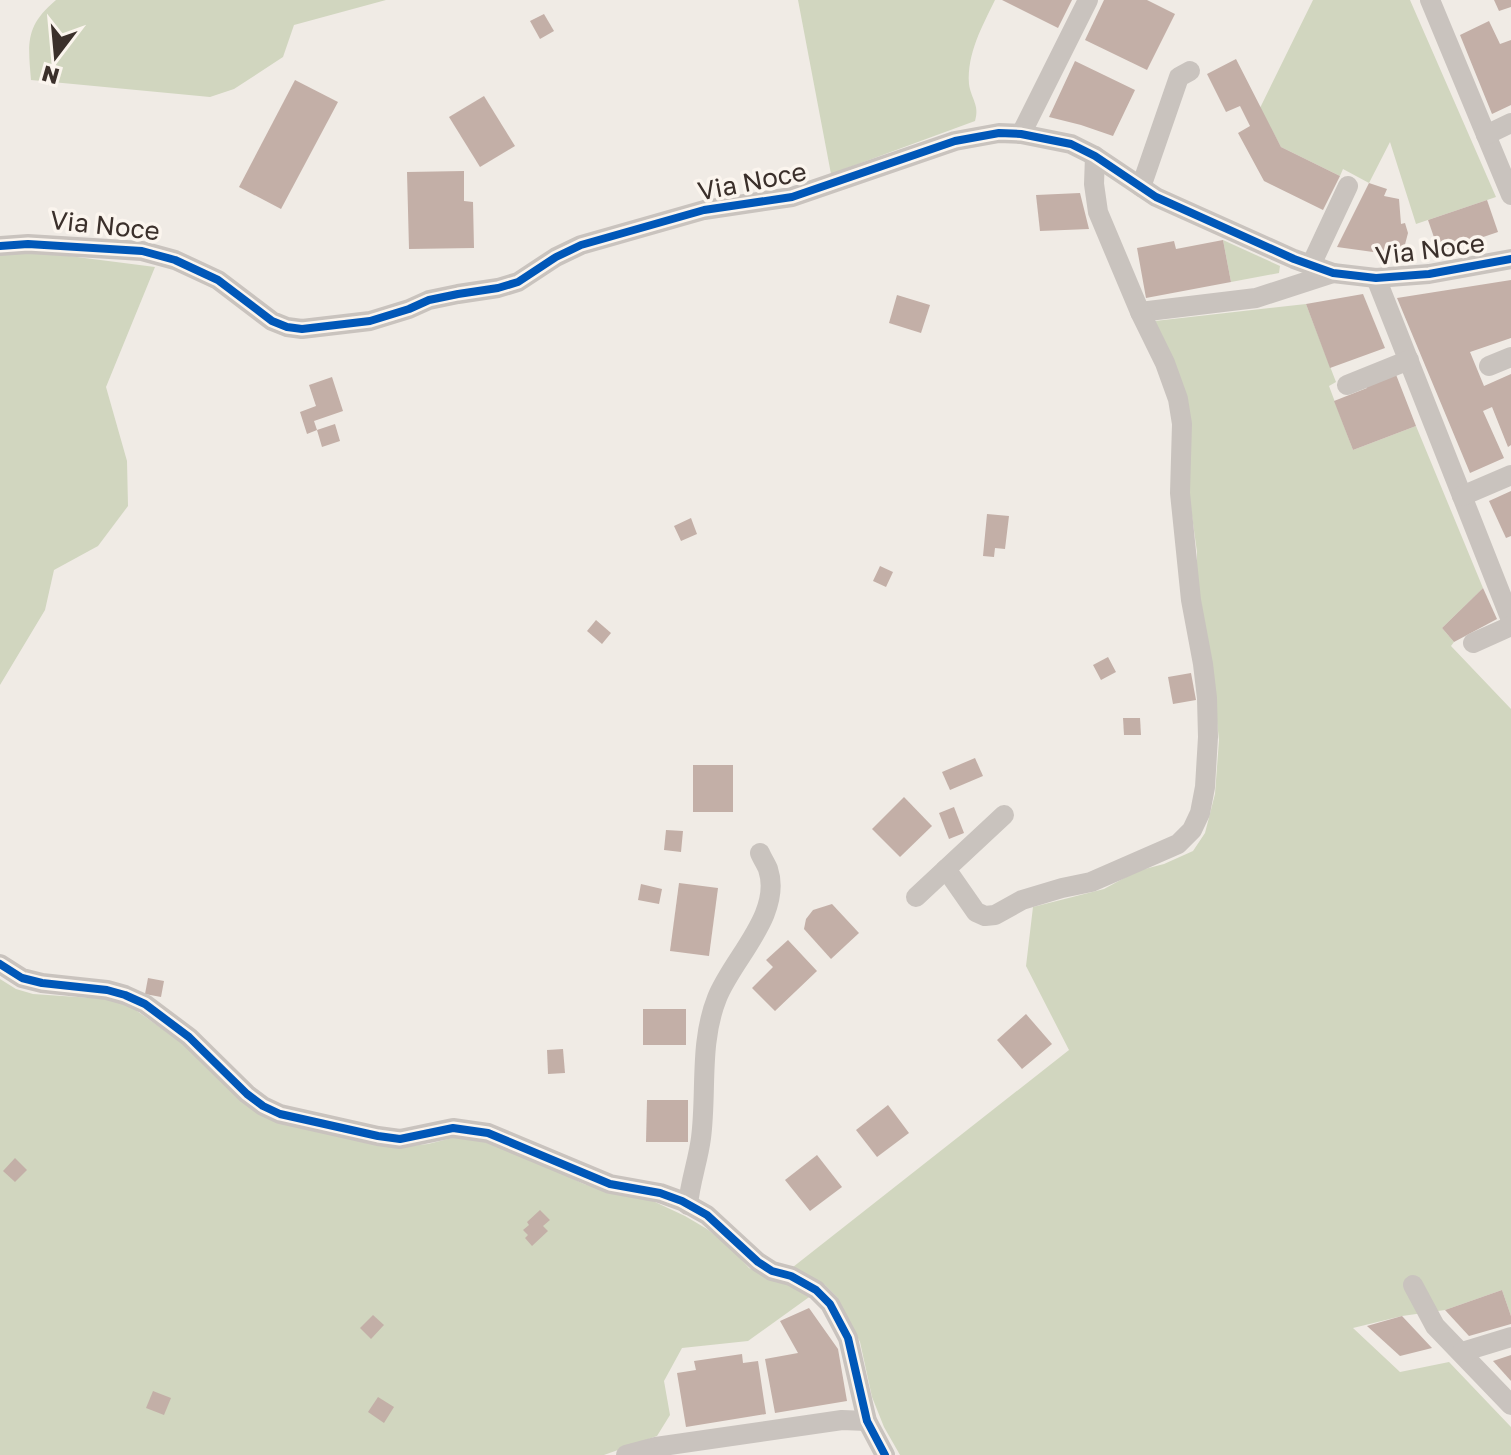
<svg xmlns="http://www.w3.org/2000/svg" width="1511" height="1455" viewBox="0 0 1511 1455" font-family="'Golos Text',sans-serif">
  <rect width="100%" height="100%" fill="#f0ebe5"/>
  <g fill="#d1d6bf">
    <path d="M56 0H386L294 25 283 57 234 89 210 97 31 80C28 43 25 26 56 0Z"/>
    <path d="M798 0H995C982 27 967 53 969 84 971 99 980 105 975 121L831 174Z"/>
    <polygon points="1313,0 1410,0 1496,197 1416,224 1390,142 1369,183 1343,169 1340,176 1281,147 1260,108"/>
    <polygon points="1223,240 1280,266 1279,273 1231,282"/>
    <polygon points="38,252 155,267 106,387 127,461 128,506 98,546 54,570 45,610 0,685 0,253"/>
    <polygon points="1306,304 1336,382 1329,386 1353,450 1416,426 1483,588 1442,628 1454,642 1451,646 1511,709 1511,1316 1502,1290 1445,1310 1402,1316 1353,1328 1400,1372 1449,1362 1511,1427 1511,1455 900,1455 884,1427 872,1397 860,1342 837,1297 825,1285 793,1267 1069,1050 1026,966 1033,907 1104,889 1137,871 1164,864 1193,851 1205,833 1215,794 1219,740 1210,657 1197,603 1197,552 1187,480 1155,321"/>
    <polygon points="0,979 16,989 33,994 107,999 130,1006 185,1045 242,1101 400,1147 428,1144 456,1137 470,1137 509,1149 584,1184 609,1192 653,1201 685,1216 707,1229 730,1247 749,1268 812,1295 748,1341 682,1348 664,1381 670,1415 657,1436 604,1455 0,1455"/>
  </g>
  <g fill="#c3afa7">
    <polygon points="1002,0 1072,0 1058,28"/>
    <polygon points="1104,0 1147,0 1175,14 1147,70 1085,40"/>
    <polygon points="1494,0 1511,0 1511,7 1499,11"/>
    <polygon points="544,14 554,31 540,39 530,21"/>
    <polygon points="1489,21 1500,44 1511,40 1511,105 1492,114 1460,35"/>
    <polygon points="1236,59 1281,147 1340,176 1323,210 1264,181 1238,133 1250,126 1240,106 1226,112 1207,74"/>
    <polygon points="1075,61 1135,90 1113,136 1081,125 1049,117"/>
    <polygon points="295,80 338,102 281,209 239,187"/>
    <polygon points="484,96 515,146 480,167 449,117"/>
    <polygon points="464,171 464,201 473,202 474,248 409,249 407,172"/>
    <polygon points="1369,183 1387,189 1384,196 1399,199 1401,224 1405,223 1408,233 1402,256 1337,247"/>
    <polygon points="1080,193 1089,229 1040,231 1036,195"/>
    <polygon points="1487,200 1498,232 1439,252 1428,220"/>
    <polygon points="1223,240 1231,282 1146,298 1137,248 1174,241 1176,249"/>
    <polygon points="1511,280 1511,338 1470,352 1484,386 1511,374 1511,445 1508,447 1492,407 1483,411 1504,458 1470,473 1397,298"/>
    <polygon points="1363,294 1385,348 1330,368 1306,304"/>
    <polygon points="897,295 930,305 921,333 889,323"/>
    <polygon points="1395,372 1416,426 1353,450 1334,401 1367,388 1366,383"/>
    <polygon points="332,377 343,411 314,421 317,430 335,424 340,441 322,447 317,430 307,434 300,412 316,406 309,385"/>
    <polygon points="1511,491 1511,536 1506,538 1489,501"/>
    <polygon points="987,514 1009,516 1005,549 995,548 994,557 983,556"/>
    <polygon points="691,518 697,534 681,541 674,526"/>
    <polygon points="880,566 893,572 886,587 873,581"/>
    <polygon points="1483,588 1497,619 1454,642 1442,628"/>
    <polygon points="596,620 611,633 602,644 587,631"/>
    <polygon points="1108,657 1116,672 1101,680 1093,665"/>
    <polygon points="1191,673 1196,700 1173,704 1168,677"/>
    <polygon points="1123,718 1140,718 1141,735 1124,735"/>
    <polygon points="975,758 983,776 950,790 942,772"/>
    <rect x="693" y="765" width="40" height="47"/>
    <polygon points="904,797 932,826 900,857 872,829"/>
    <polygon points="954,807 964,833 949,839 939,813"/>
    <polygon points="666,830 683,831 681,852 664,850"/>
    <polygon points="679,883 718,888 709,956 670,951"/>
    <polygon points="641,884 662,889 659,904 638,900"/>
    <polygon points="832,904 859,933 831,959 804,929 806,919 813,910"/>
    <polygon points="788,940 817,971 775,1011 752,988 773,967 766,960"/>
    <polygon points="148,978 164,981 161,997 145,994"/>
    <rect x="643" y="1009" width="43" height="36"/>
    <polygon points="1026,1014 1052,1044 1022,1069 997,1040"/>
    <polygon points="563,1049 565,1073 548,1074 547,1050"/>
    <polygon points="647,1100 688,1100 688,1142 646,1142"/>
    <polygon points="888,1105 909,1133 877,1157 856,1130"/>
    <polygon points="817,1155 842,1187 810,1211 785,1180"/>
    <polygon points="15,1158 27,1170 15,1182 3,1171"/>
    <polygon points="540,1210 550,1220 543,1226 548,1231 532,1246 525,1238 528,1235 523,1230 529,1225 527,1222"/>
    <polygon points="1502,1290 1511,1316 1511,1324 1469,1336 1445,1310"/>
    <polygon points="809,1308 838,1349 847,1401 775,1413 765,1359 798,1353 780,1321"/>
    <polygon points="373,1315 384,1325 371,1339 360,1328"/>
    <polygon points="1402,1316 1432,1348 1400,1356 1367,1326"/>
    <polygon points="742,1354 743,1363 758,1361 766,1414 686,1427 677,1373 696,1370 694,1361"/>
    <polygon points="1511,1355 1511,1381 1493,1361"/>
    <polygon points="153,1391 171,1398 164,1415 146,1408"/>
    <polygon points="378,1397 394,1407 384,1423 368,1412"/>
  </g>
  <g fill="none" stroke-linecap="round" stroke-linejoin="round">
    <g stroke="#c9c3be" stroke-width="20">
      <polyline points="1430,0 1511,195"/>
      <polyline points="1021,134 1088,0"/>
      <polyline points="1486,135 1511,123"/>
      <polyline points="1141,187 1179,77 1190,71"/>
      <polyline points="0,246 28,244 142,251 175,260 218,280 272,321 287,327 302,329 370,321 409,309 429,300 458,294 498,288 518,282 556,257 581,245 704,210 792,197 955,141 999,133 1021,134 1071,144 1095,156 1156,197 1294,259 1333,273 1376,278 1429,274 1511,259"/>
      <polyline points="1311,265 1348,186"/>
      <polyline points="1376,278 1511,620"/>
      <polyline points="1140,312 1256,298 1333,273"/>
      <polyline points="1489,366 1511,357"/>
      <polyline points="1347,385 1409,360"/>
      <polyline points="1462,496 1511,475"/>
      <polyline points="1473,643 1511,626"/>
      <polyline points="946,869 976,912 985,916 995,915 1022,900 1062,888 1091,882 1178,844 1192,830 1200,813 1205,787 1208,737 1207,698 1203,664 1191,600 1180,493 1182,424 1178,399 1165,363 1140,312 1098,212 1094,184 1095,156"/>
      <polyline points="916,897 1004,815"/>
      <polyline points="0,964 22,978 42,983 107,990 125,995 145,1004 189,1037 247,1094 263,1106 280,1114 378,1136 400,1139 453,1128 488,1133 610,1184 660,1193 682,1201 707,1215 758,1262 772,1271 791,1276 816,1290 830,1304 848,1338 867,1421 885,1455"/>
      <path d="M688 1205C690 1182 698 1161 701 1138 707 1092 699 1043 717 998 732 959 783 914 768 869 766 864 762 858 760 853"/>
      <polyline points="1413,1285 1435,1326 1511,1405"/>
      <polyline points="1462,1352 1511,1337"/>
      <polyline points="626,1455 656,1447 842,1420 867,1421"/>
    </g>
    <g stroke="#fbf5ee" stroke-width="13">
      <g id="cycleway">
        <polyline points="0,246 28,244 142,251 175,260 218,280 272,321 287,327 302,329 370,321 409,309 429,300 458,294 498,288 518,282 556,257 581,245 704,210 792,197 955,141 999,133 1021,134 1071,144 1095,156 1156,197 1294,259 1333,273 1376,278 1429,274 1511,259"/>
        <polyline points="0,964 22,978 42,983 107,990 125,995 145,1004 189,1037 247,1094 263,1106 280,1114 378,1136 400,1139 453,1128 488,1133 610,1184 660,1193 682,1201 707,1215 758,1262 772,1271 791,1276 816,1290 830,1304 848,1338 867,1421 885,1455"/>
      </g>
    </g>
    <use href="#cycleway" stroke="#0057b8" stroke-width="8"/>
  </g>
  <g text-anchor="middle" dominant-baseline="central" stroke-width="7" stroke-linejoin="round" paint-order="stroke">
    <g font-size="26" fill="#3b302b" stroke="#fbf5ee">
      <text transform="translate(752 181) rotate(-11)">Via Noce</text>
      <text transform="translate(105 225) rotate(6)">Via Noce</text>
      <text transform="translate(1430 249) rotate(-7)">Via Noce</text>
    </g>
  </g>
  <g transform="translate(56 56) rotate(196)" stroke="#fbf5ee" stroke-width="6" paint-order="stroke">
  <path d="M0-6L14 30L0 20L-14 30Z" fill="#3b302b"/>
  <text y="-12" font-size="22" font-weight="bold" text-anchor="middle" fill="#3b302b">N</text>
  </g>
</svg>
